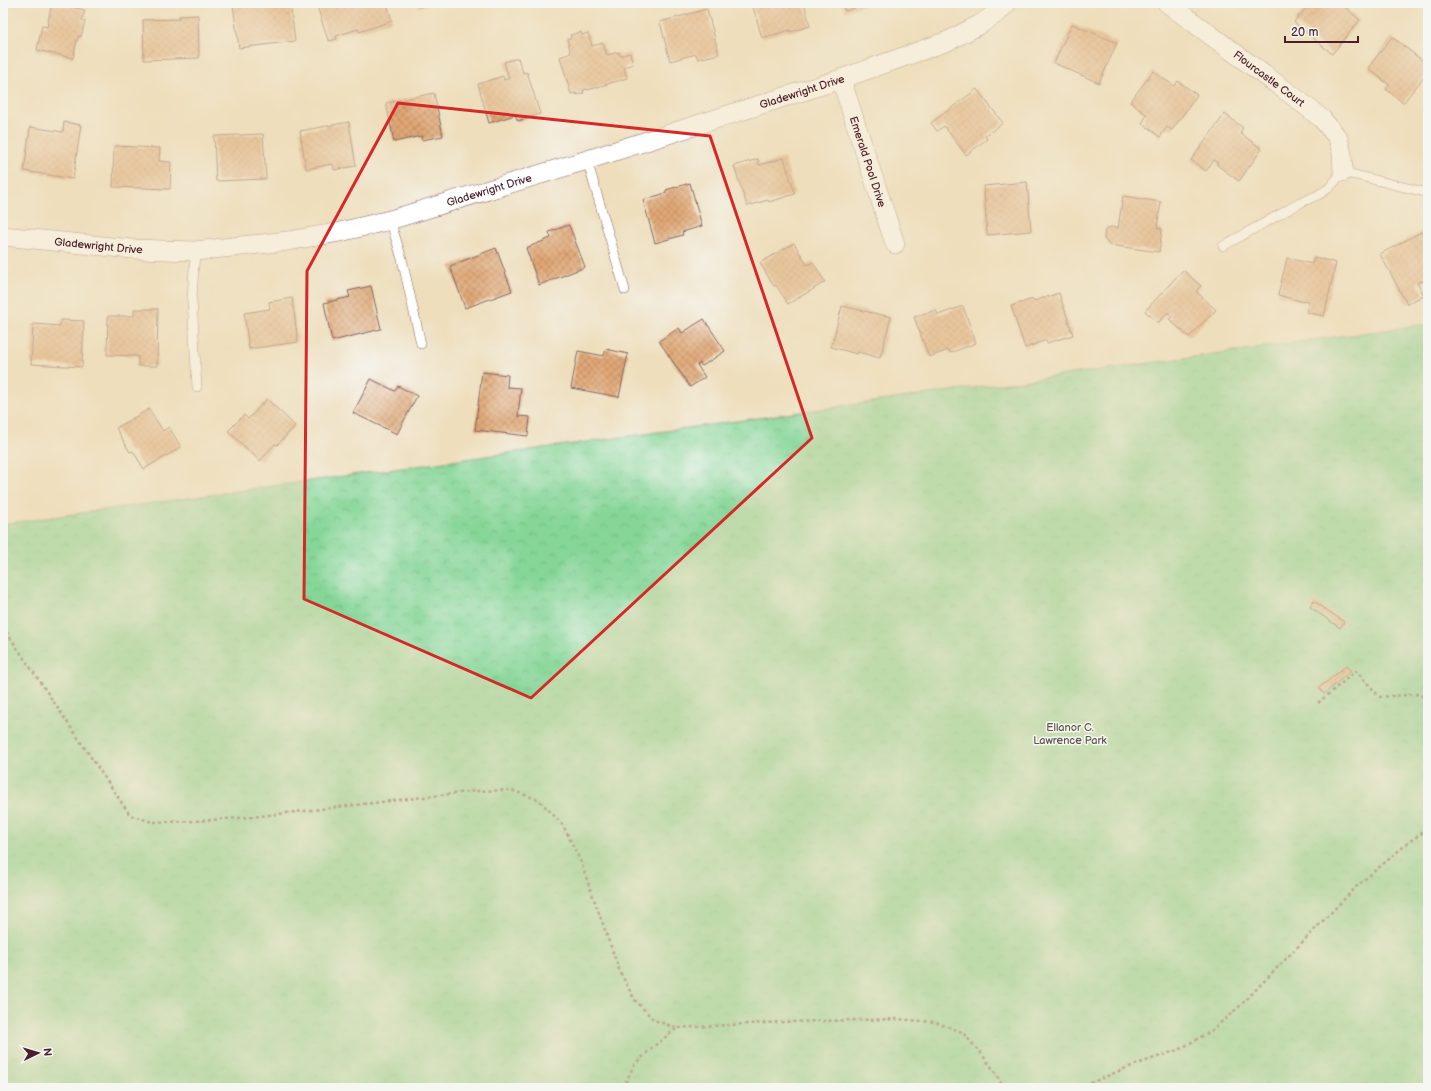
<svg xmlns="http://www.w3.org/2000/svg" width="1431" height="1091" viewBox="0 0 1431 1091" font-family="'Balsamiq Sans',sans-serif">
  <defs>
    <pattern id="park-crowns" width="20" height="18" patternUnits="userSpaceOnUse"><rect width="20" height="18" fill="#85d697"/><path d="M2 6a3 3 0 1 1 6 0M12 15a3 3 0 1 1 6 0" fill="none" stroke="#74b782"/></pattern>
    <pattern id="building-cross-hatch" width="8" height="8" patternUnits="userSpaceOnUse"><rect width="8" height="8" fill="#e1a876"/><path d="M0 0l8 8M0 8l8-8" fill="none" stroke="#b88861"/></pattern>
  </defs>
  <rect width="100%" height="100%" fill="#f6f6f2"/>
  <filter id="ink" filterUnits="userSpaceOnUse"><feTurbulence type="fractalNoise" baseFrequency=".025" numOctaves="2"/><feDisplacementMap in="SourceGraphic" scale="8" xChannelSelector="R" yChannelSelector="G"/><feConvolveMatrix kernelMatrix="1 2 1 2 8 2 1 2 1" color-interpolation-filters="sRGB"/></filter>
  <filter id="wash" filterUnits="userSpaceOnUse"><feTurbulence type="fractalNoise" baseFrequency=".012" numOctaves="4" result="noise"/><feDisplacementMap in="SourceGraphic" scale="16" xChannelSelector="R" yChannelSelector="G"/><feGaussianBlur stdDeviation="0.9" result="paint"/><feColorMatrix in="noise" values="0 0 0 0 0 0 0 0 0 0 0 0 0 0 0 0 0 1.4 0 .05"/><feComposite in="paint" operator="in"/></filter>
  <g filter="url(#wash)">
    <rect width="100%" height="100%" fill="#eedebc"/>
    <polygon fill="url(#park-crowns)" stroke="#687a61" points="1428,324 1428,1088 3,1088 3,524"/>
    <g id="blocks">
      <g fill="url(#building-cross-hatch)">
        <polygon points="52,3 85,10 82,20 85,21 81,37 78,36 73,58 37,50 42,26 47,27"/>
        <polygon points="250,3 290,3 295,41 239,48 233,5"/>
        <polygon points="316,3 387,3 392,21 359,32 358,29 336,36 337,39 329,41 329,39 328,40"/>
        <polygon points="417,3 431,3 419,7"/>
        <polygon points="752,3 804,3 810,26 790,32 790,30 762,38"/>
        <polygon points="842,3 870,3 845,11"/>
        <polygon points="1310,3 1340,3 1360,20 1332,54 1294,22"/>
        <polygon points="707,9 719,54 698,59 696,54 670,61 660,22"/>
        <polygon points="198,15 199,58 144,60 143,20 179,19 179,16"/>
        <polygon points="1072,24 1117,43 1099,83 1054,63"/>
        <polygon points="581,32 582,35 588,33 592,46 603,43 607,55 619,52 620,56 630,53 633,64 624,67 627,78 588,90 588,89 583,90 584,93 577,95 576,93 571,94 560,57 571,53 567,39 571,38 570,35"/>
        <polygon points="1392,37 1428,65 1428,72 1403,103 1386,89 1389,85 1368,68"/>
        <polygon points="518,58 523,73 527,72 540,114 518,121 515,115 489,123 478,84 503,76 504,80 509,78 504,62"/>
        <polygon points="1153,71 1174,86 1178,81 1197,95 1172,130 1167,127 1160,137 1142,123 1147,115 1130,102"/>
        <polygon points="977,89 1003,123 985,136 987,139 966,155 944,126 937,131 931,123"/>
        <polygon points="434,93 443,136 422,140 421,136 394,142 386,103"/>
        <polygon points="1225,114 1243,128 1240,133 1262,149 1239,181 1217,165 1218,163 1214,160 1206,171 1191,160"/>
        <polygon points="64,122 81,125 73,179 24,171 30,127 63,132"/>
        <polygon points="349,122 356,166 334,170 333,164 306,169 300,131"/>
        <polygon points="263,134 266,179 216,181 214,136"/>
        <polygon points="114,146 160,148 159,161 171,162 170,189 113,187"/>
        <polygon points="784,158 795,194 769,202 768,200 747,206 734,166 758,159 759,165"/>
        <polygon points="1027,182 1031,231 987,235 984,186"/>
        <polygon points="690,183 702,226 682,232 683,235 655,243 643,200 666,193 666,190"/>
        <polygon points="1123,196 1161,202 1157,228 1162,229 1159,252 1109,245 1104,238 1105,230 1111,227 1118,228"/>
        <polygon points="569,225 585,267 539,285 526,248 551,238 549,232"/>
        <polygon points="1425,230 1428,236 1428,280 1424,282 1421,281 1417,283 1424,295 1407,304 1380,254"/>
        <polygon points="794,243 807,265 813,262 825,282 788,304 776,285 774,286 760,263"/>
        <polygon points="496,248 512,291 465,308 450,266"/>
        <polygon points="1314,257 1336,263 1324,316 1306,312 1309,301 1305,300 1304,302 1278,295 1287,258 1312,264"/>
        <polygon points="1183,270 1201,286 1196,291 1216,310 1189,337 1169,319 1172,317 1168,312 1158,323 1145,311"/>
        <polygon points="371,286 381,329 332,341 324,303 350,297 348,291"/>
        <polygon points="1059,293 1073,335 1047,343 1046,340 1025,348 1011,306 1033,299 1034,301"/>
        <polygon points="292,298 298,342 249,349 244,313 270,309 269,302"/>
        <polygon points="842,306 891,317 880,358 858,352 857,354 831,347"/>
        <polygon points="963,306 976,343 950,353 949,350 929,357 914,317 936,310 938,315"/>
        <polygon points="134,309 158,309 157,366 138,366 138,356 107,355 108,316 134,316"/>
        <polygon points="704,319 725,351 702,366 700,363 697,365 705,377 690,387 659,341 679,328 682,333"/>
        <polygon points="61,320 84,321 82,367 31,364 33,324 60,326"/>
        <polygon points="606,349 628,354 619,397 571,388 578,351 604,356"/>
        <polygon points="482,372 508,375 507,387 521,388 518,416 530,417 528,436 475,430"/>
        <polygon points="371,379 395,391 398,386 417,396 397,434 353,413"/>
        <polygon points="267,399 295,426 277,445 275,444 260,461 228,431 244,415 248,419"/>
        <polygon points="149,409 163,431 169,427 181,447 144,469 133,451 130,452 116,428"/>
        <polygon points="1314,601 1344,622 1340,628 1310,607"/>
        <polygon points="1346,666 1351,671 1324,694 1319,688"/>
      </g>
    </g>
  </g>
  <g filter="url(#ink)">
    <use href="#blocks" fill-opacity="0" stroke="#83625e" stroke-width="1"/>
    <g fill="none" stroke-linecap="round" stroke-linejoin="round">
      <g stroke="#83625e" stroke-width="10">
        <g id="service">
          <polyline points="587,160 625,290"/>
          <polyline points="390,220 402,259 421,344"/>
          <polyline points="1223,246 1300,203 1318,195 1329,188 1343,172 1428,193"/>
          <polyline points="195,251 192,299 197,387"/>
          <polyline points="1425,1088 1428,1086"/>
        </g>
      </g>
      <g stroke="#83625e" stroke-width="20">
        <g id="minor">
          <path id="s1" d="M1167 3 1297 99 1322 119 1338 138 1342 154 1343 172"/>
          <path id="s2" d="M841 79 895 244"/>
          <path id="s3" d="M3 236 132 249 195 251 288 241 340 232 390 220 587 160 841 79 948 41 979 25 997 13 1007 3"/>
        </g>
      </g>
      <g stroke="#83625e" stroke-width="2.5" stroke-dasharray="3 3" stroke-linecap="butt">
        <polyline points="3,627 130,815 152,822 196,821 252,817 476,791 511,790 539,800 563,825 580,860 620,972 635,1000 654,1020 677,1028"/>
        <polyline points="1318,703 1356,671 1380,697 1417,694 1428,698"/>
        <polyline points="623,1088 634,1065 653,1047 677,1028 783,1022 898,1019 935,1022 962,1032 981,1053 995,1072 1004,1088"/>
        <polyline points="1079,1088 1126,1068 1180,1049 1211,1031 1240,1006 1356,887 1410,841 1428,829"/>
      </g>
      <use href="#service" stroke="#fff" stroke-width="9"/>
      <use href="#minor" stroke="#fff" stroke-width="19"/>
    </g>
  </g>
  <path d="M0 0H1431V1091H0ZM398 103 710 136 812 438 531 698 304 599 307 271Z" fill="#eedebc" fill-opacity=".55" fill-rule="evenodd"/>
  <path fill="none" stroke="#d62828" stroke-width="3" stroke-linejoin="round" d="M398 103 710 136 812 438 531 698 304 599 307 271Z"/>
  <g text-anchor="middle" dominant-baseline="central" stroke-width="3" stroke-linejoin="round" paint-order="stroke">
    <g font-size="11" fill="#4a1f2b" stroke="#f6f6f2">
      <text stroke="none"><textPath href="#s1" startOffset="127">Flourcastle Court</textPath></text>
      <text stroke="none"><textPath href="#s3" startOffset="822">Gladewright Drive</textPath></text>
      <text stroke="none"><textPath href="#s2" startOffset="87">Emerald Pool Drive</textPath></text>
      <text stroke="none"><textPath href="#s3" startOffset="494">Gladewright Drive</textPath></text>
      <text stroke="none"><textPath href="#s3" startOffset="96">Gladewright Drive</textPath></text>
    </g>
    <g font-size="11" fill="#5c564b" stroke="#f6f6f2">
      <text x="1070" y="727">Ellanor C.<tspan x="1070" dy="13">Lawrence Park</tspan></text>
    </g>
  </g>
  <rect width="1431" height="1091" fill="none" stroke="#f6f6f2" stroke-width="16"/>
  <g transform="translate(38 1053) rotate(85)" stroke="#f6f6f2" stroke-width="3" paint-order="stroke">
  <path d="M0-3L7 15L0 10L-7 15Z" fill="#4a1f2b"/>
  <text y="-6" font-size="11" font-weight="bold" text-anchor="middle" fill="#4a1f2b">N</text>
  </g>
  <path d="M1285 36v6h73v-6" fill="none" stroke="#4a1f2b" stroke-width="2"/>
  <text x="1291" y="36" font-size="12" fill="#4a1f2b" stroke="#f6f6f2" stroke-width="3" paint-order="stroke">20 m</text>
</svg>
